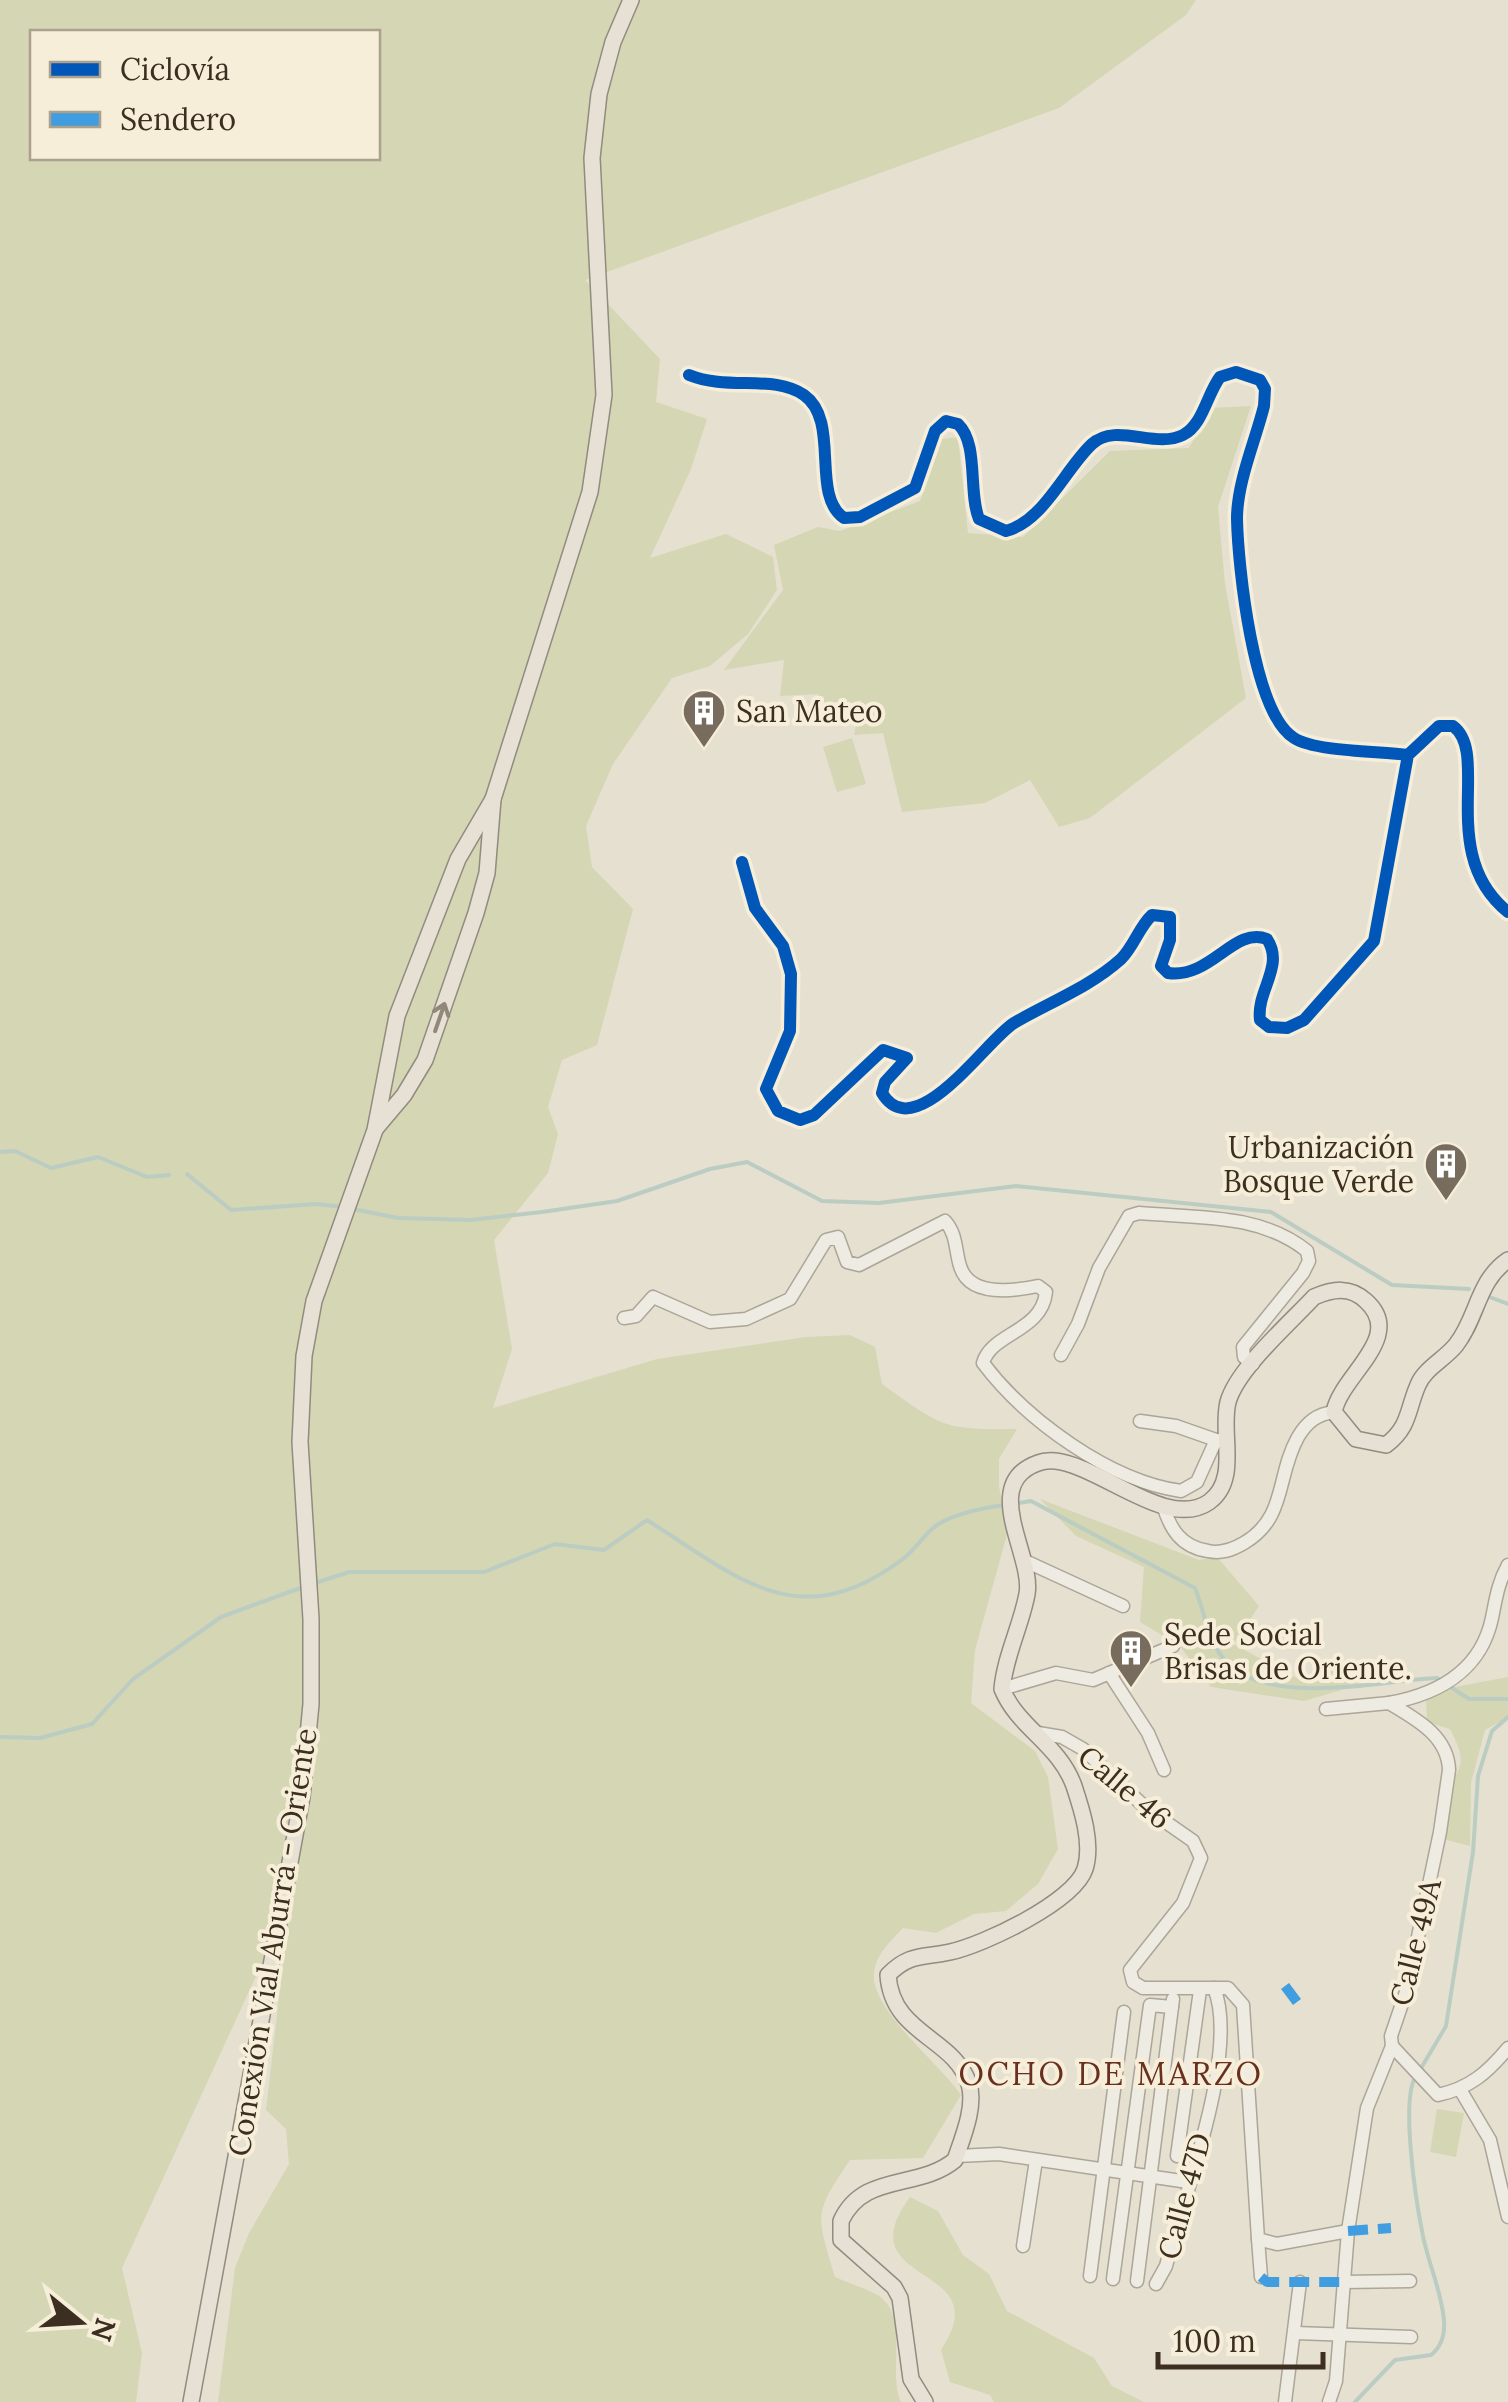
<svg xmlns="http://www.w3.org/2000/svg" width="1508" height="2402" viewBox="0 0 1508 2402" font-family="Lora,serif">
  <rect width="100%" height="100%" fill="#e6e0d1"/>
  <g fill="#d5d6b4" fill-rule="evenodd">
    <path d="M0 0H1196L1186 15 1059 108 585 280 660 359 656 402 707 419 691 469 650 558 726 534 773 557 777 590 748 634 710 666 672 678 613 764 586 826 592 867 633 909 597 1045 562 1060 548 1107 558 1134 548 1173 494 1240 512 1349 493 1408 657 1359 806 1337 850 1335 875 1347 882 1384C942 1427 943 1430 1017 1429L999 1459V1486L1008 1531 975 1650 971 1703 1035 1751 1048 1777 1058 1849 1038 1884 1006 1911 974 1914 936 1933 903 1928C890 1942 875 1955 874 1974 871 2010 941 2065 961 2095L923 2158 850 2160C813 2215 816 2213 835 2277 848 2283 866 2288 879 2296 910 2318 887 2371 901 2402H218L235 2268 249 2233 289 2164 286 2129 266 2110 290 1902 122 2268 142 2353 136 2402H0ZM32 32H378V158H32Z"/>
    <polygon points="1251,406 1218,507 1225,584 1246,698 1090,818 1059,827 1030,780 985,803 902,812 883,733 854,735 861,700 829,714 818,694 780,696 784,660 724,670 783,590 774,545 818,527 840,531 920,501 942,439 958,437 968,533 1023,537 1110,451 1189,448 1211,408"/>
    <polygon points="852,738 866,784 837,792 823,747"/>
    <polygon points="1040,1499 1199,1560 1217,1557 1259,1606 1233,1644 1306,1683 1317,1660 1382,1678 1304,1701 1211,1687 1179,1645 1140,1622 1144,1567 1076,1536"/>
    <path d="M1508 1677V1717L1485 1730 1471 1783 1470 1846 1446 1840C1446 1826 1444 1812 1448 1798 1456 1764 1471 1769 1450 1729L1427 1722 1426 1698 1444 1689Z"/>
    <polygon points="1437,2109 1464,2113 1456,2157 1430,2152"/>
    <path d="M910 2197 938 2211 963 2255 989 2274 1007 2311 1094 2358 1112 2386 1144 2402H994L990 2395 950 2382 941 2350C1001 2261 843 2288 910 2197Z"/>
  </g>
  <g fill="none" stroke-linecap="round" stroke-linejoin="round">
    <g stroke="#bbccc2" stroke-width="4">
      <polyline points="0,1152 15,1151 51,1168 98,1157 147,1177 169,1175"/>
      <polyline points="187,1174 231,1210 316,1204 344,1207"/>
      <polyline points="353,1209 398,1218 471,1220 542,1212 617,1201 710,1169 747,1162 822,1201 879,1203 1016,1186 1271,1212 1392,1285 1469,1289"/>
      <polyline points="1484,1295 1508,1304"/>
      <path d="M1013 1504 1031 1501 1195 1588C1203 1608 1208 1637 1220 1654 1259 1711 1380 1680 1437 1678L1469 1699H1508"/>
      <path d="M312 1584 349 1572H484L555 1544 604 1550 647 1520C739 1578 799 1638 904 1558 916 1549 924 1534 937 1525 954 1514 983 1508 1004 1505"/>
      <polyline points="0,1737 40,1738 92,1724 133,1679 221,1617 303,1587"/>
      <polyline points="1420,2070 1446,2026 1473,1852 1478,1776 1492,1731 1508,1717"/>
      <path d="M1355 2402 1395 2360 1431 2355C1442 2346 1445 2335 1444 2321 1442 2291 1427 2261 1422 2231 1416 2201 1401 2102 1415 2078"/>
    </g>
    <g stroke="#aca599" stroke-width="15">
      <g id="minor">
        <path d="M689 375C729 391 773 374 804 395 841 421 810 495 844 518L860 517 915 488 935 431 946 421 958 424C979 444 968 492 979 519L1006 531C1044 521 1065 469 1092 444 1116 422 1155 449 1183 435 1203 425 1207 394 1220 377L1236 372 1260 380 1265 389 1264 406C1255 442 1237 482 1237 519 1238 565 1253 713 1294 738 1316 752 1380 751 1408 755"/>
        <path d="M742 862 755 908 783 946 791 974 790 1031 766 1089 778 1111 800 1120 814 1115 883 1050 907 1058 885 1082 882 1093C915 1148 987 1039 1014 1023 1050 1002 1090 987 1121 959 1134 946 1139 927 1152 915L1170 917V940L1161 966 1168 973C1211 979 1234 926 1267 939 1285 966 1256 991 1260 1020L1269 1027 1287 1028 1304 1020 1374 941 1408 755 1439 726H1453C1491 754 1436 854 1508 912"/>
        <path d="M624 1318 636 1316 653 1297 710 1322 746 1319 790 1299 826 1240 838 1237 847 1262 859 1265 945 1221C957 1234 955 1250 960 1266 969 1297 1014 1291 1038 1286L1046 1292C1042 1332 991 1333 983 1363 1026 1420 1110 1481 1181 1491L1197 1482 1216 1440 1226 1442"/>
        <path d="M1061 1355 1078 1324 1099 1268 1129 1216 1139 1213C1196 1218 1260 1213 1307 1251L1309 1261 1303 1273 1243 1347 1244 1357 1253 1364"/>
        <polyline points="1140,1421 1176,1426 1216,1440"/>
        <path d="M1163 1505C1170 1529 1181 1547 1208 1551 1221 1554 1232 1550 1244 1543 1287 1518 1276 1476 1298 1437 1307 1422 1317 1414 1334 1412"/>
        <polyline points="1023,1560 1123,1606"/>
        <polyline points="1109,1673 1148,1733 1164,1770"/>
        <polyline points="1002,1689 1056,1673 1093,1680 1173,1646"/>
        <polyline points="1326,1709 1389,1703"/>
        <polyline points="1038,1733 1062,1737 1083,1749 1147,1809 1193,1841 1201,1858 1183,1903 1130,1970 1133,1982 1143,1988 1228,1988 1243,2005 1258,2239 1277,2244 1348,2231"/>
        <path d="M1392 2046 1438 2095C1470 2088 1487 2073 1508 2048"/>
        <polyline points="1461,2091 1490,2140 1508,2217"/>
        <polyline points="957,2156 999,2154 1188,2182"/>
        <polyline points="1177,2156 1200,1990"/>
        <polyline points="1258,2239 1261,2277"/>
        <polyline points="1023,2246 1036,2160"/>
        <polyline points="1090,2276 1124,2012"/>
        <polyline points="1113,2279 1150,2005 1172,2007"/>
        <polyline points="1137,2281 1173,1999"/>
        <polyline points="1343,2282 1410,2281"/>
        <path d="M1156 2284 1166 2266C1183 2198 1240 2051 1214 1988"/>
        <polyline points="1295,2333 1411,2337"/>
        <polyline points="1285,2402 1300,2282"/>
        <path d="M1329 2402 1336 2381 1348 2231 1367 2108 1392 2046 1391 2036 1407 1989 1440 1832 1449 1770C1448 1736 1416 1719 1389 1703 1439 1694 1481 1670 1492 1618 1496 1598 1498 1583 1508 1565"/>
      </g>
    </g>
    <g stroke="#918b80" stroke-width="18">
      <g id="major">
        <polyline points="377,1127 404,1095 425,1060 476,913 487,873 493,799 590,492 604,395 592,158 599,94 613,42 631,0"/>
        <polyline points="191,2402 302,1797 311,1704 311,1619 300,1442 304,1356 314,1301 375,1130 397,1016 458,859 493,799"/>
        <path d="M925 2402 911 2379 900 2298 894 2287 841 2240V2221C863 2172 919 2190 955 2160 962 2139 976 2107 969 2084 954 2037 892 2035 888 1975 909 1953 923 1958 950 1952 983 1945 1074 1902 1085 1869 1093 1844 1082 1810 1074 1786 1059 1744 1018 1728 1002 1689 1005 1656 1021 1626 1027 1594 1034 1556 979 1484 1038 1463 1082 1446 1162 1535 1209 1502 1240 1480 1220 1433 1228 1402 1237 1369 1290 1323 1314 1297 1333 1289 1350 1286 1366 1301 1406 1337 1341 1375 1334 1412L1356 1439 1386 1445C1410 1427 1407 1410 1418 1385 1424 1369 1445 1359 1456 1345 1478 1317 1477 1281 1508 1260"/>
      </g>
    </g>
    <use href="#minor" stroke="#eeebe2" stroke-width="12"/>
    <use href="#major" stroke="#e6e1d4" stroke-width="15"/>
    <g stroke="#3f9de0" stroke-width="10" stroke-dasharray="20 10" stroke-linecap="butt">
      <polyline points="1285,1986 1303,2010"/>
      <polyline points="1348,2231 1391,2228"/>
      <polyline points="1261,2277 1267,2282 1343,2282"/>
    </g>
    <g stroke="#f6eed8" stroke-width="19">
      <g id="cycleway">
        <path d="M689 375C729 391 773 374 804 395 841 421 810 495 844 518L860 517 915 488 935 431 946 421 958 424C979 444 968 492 979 519L1006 531C1044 521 1065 469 1092 444 1116 422 1155 449 1183 435 1203 425 1207 394 1220 377L1236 372 1260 380 1265 389 1264 406C1255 442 1237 482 1237 519 1238 565 1253 713 1294 738 1316 752 1380 751 1408 755"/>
        <path d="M742 862 755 908 783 946 791 974 790 1031 766 1089 778 1111 800 1120 814 1115 883 1050 907 1058 885 1082 882 1093C915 1148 987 1039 1014 1023 1050 1002 1090 987 1121 959 1134 946 1139 927 1152 915L1170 917V940L1161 966 1168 973C1211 979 1234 926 1267 939 1285 966 1256 991 1260 1020L1269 1027 1287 1028 1304 1020 1374 941 1408 755 1439 726H1453C1491 754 1436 854 1508 912"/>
      </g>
    </g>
    <use href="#cycleway" stroke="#0057b8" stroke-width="12"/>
  </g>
  <defs><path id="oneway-shaft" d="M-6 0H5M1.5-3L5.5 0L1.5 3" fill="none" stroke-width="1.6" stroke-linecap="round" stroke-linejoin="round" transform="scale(2.5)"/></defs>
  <use stroke="#91887a" href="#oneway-shaft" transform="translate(440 1017) rotate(-71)"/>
  <defs>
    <g id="building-pin" transform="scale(2.25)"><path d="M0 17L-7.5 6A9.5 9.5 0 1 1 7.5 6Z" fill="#786c5e" stroke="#f6eed8"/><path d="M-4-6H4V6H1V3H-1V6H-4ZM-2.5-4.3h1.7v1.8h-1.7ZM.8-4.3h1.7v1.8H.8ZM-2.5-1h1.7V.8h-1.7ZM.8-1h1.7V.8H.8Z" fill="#fff"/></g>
  </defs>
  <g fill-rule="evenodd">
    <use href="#building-pin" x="704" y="711"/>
    <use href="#building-pin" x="1446" y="1164"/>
    <use href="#building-pin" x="1131" y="1651"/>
  </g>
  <g text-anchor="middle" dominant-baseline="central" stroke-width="8" stroke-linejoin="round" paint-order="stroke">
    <g font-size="30" fill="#3c2e20" stroke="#f6eed8" text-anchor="start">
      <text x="736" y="711">San Mateo</text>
      <text x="1414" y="1147" text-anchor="end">Urbanización<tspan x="1414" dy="34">Bosque Verde</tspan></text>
      <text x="1164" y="1634">Sede Social<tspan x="1164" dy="34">Brisas de Oriente.</tspan></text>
    </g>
    <g font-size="30" fill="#3c2e20" stroke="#f6eed8">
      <text transform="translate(1125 1787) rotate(40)">Calle 46</text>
      <text transform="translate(272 1942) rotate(-81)">Conexión Vial Aburrá - Oriente</text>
      <text transform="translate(1415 1942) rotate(-76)">Calle 49A</text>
      <text transform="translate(1184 2196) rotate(-75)">Calle 47D</text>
    </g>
    <g font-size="32" letter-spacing="2.5" fill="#683020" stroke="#f6eed8">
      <text x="1111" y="2073">OCHO DE MARZO</text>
    </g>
  </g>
  <rect x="30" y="30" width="350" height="130" fill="#f6eed8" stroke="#aca18e" stroke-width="2.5"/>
  <rect x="50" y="62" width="50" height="15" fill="#0057b8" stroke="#aca18e" stroke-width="2.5"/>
  <text x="120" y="80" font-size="30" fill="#3c2e20">Ciclovía</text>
  <rect x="50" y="112" width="50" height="15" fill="#3f9de0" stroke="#aca18e" stroke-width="2.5"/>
  <text x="120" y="130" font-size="30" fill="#3c2e20">Sendero</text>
  <g transform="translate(80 2322) rotate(108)" stroke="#f6eed8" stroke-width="8" paint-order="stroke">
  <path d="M0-8L18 38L0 25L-18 38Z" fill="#3c2e20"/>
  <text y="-15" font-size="28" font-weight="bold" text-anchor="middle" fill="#3c2e20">N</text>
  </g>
  <path d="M1158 2352v15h165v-15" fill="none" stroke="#3c2e20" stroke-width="5"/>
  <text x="1173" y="2352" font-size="30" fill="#3c2e20" stroke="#f6eed8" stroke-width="8" paint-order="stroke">100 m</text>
</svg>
